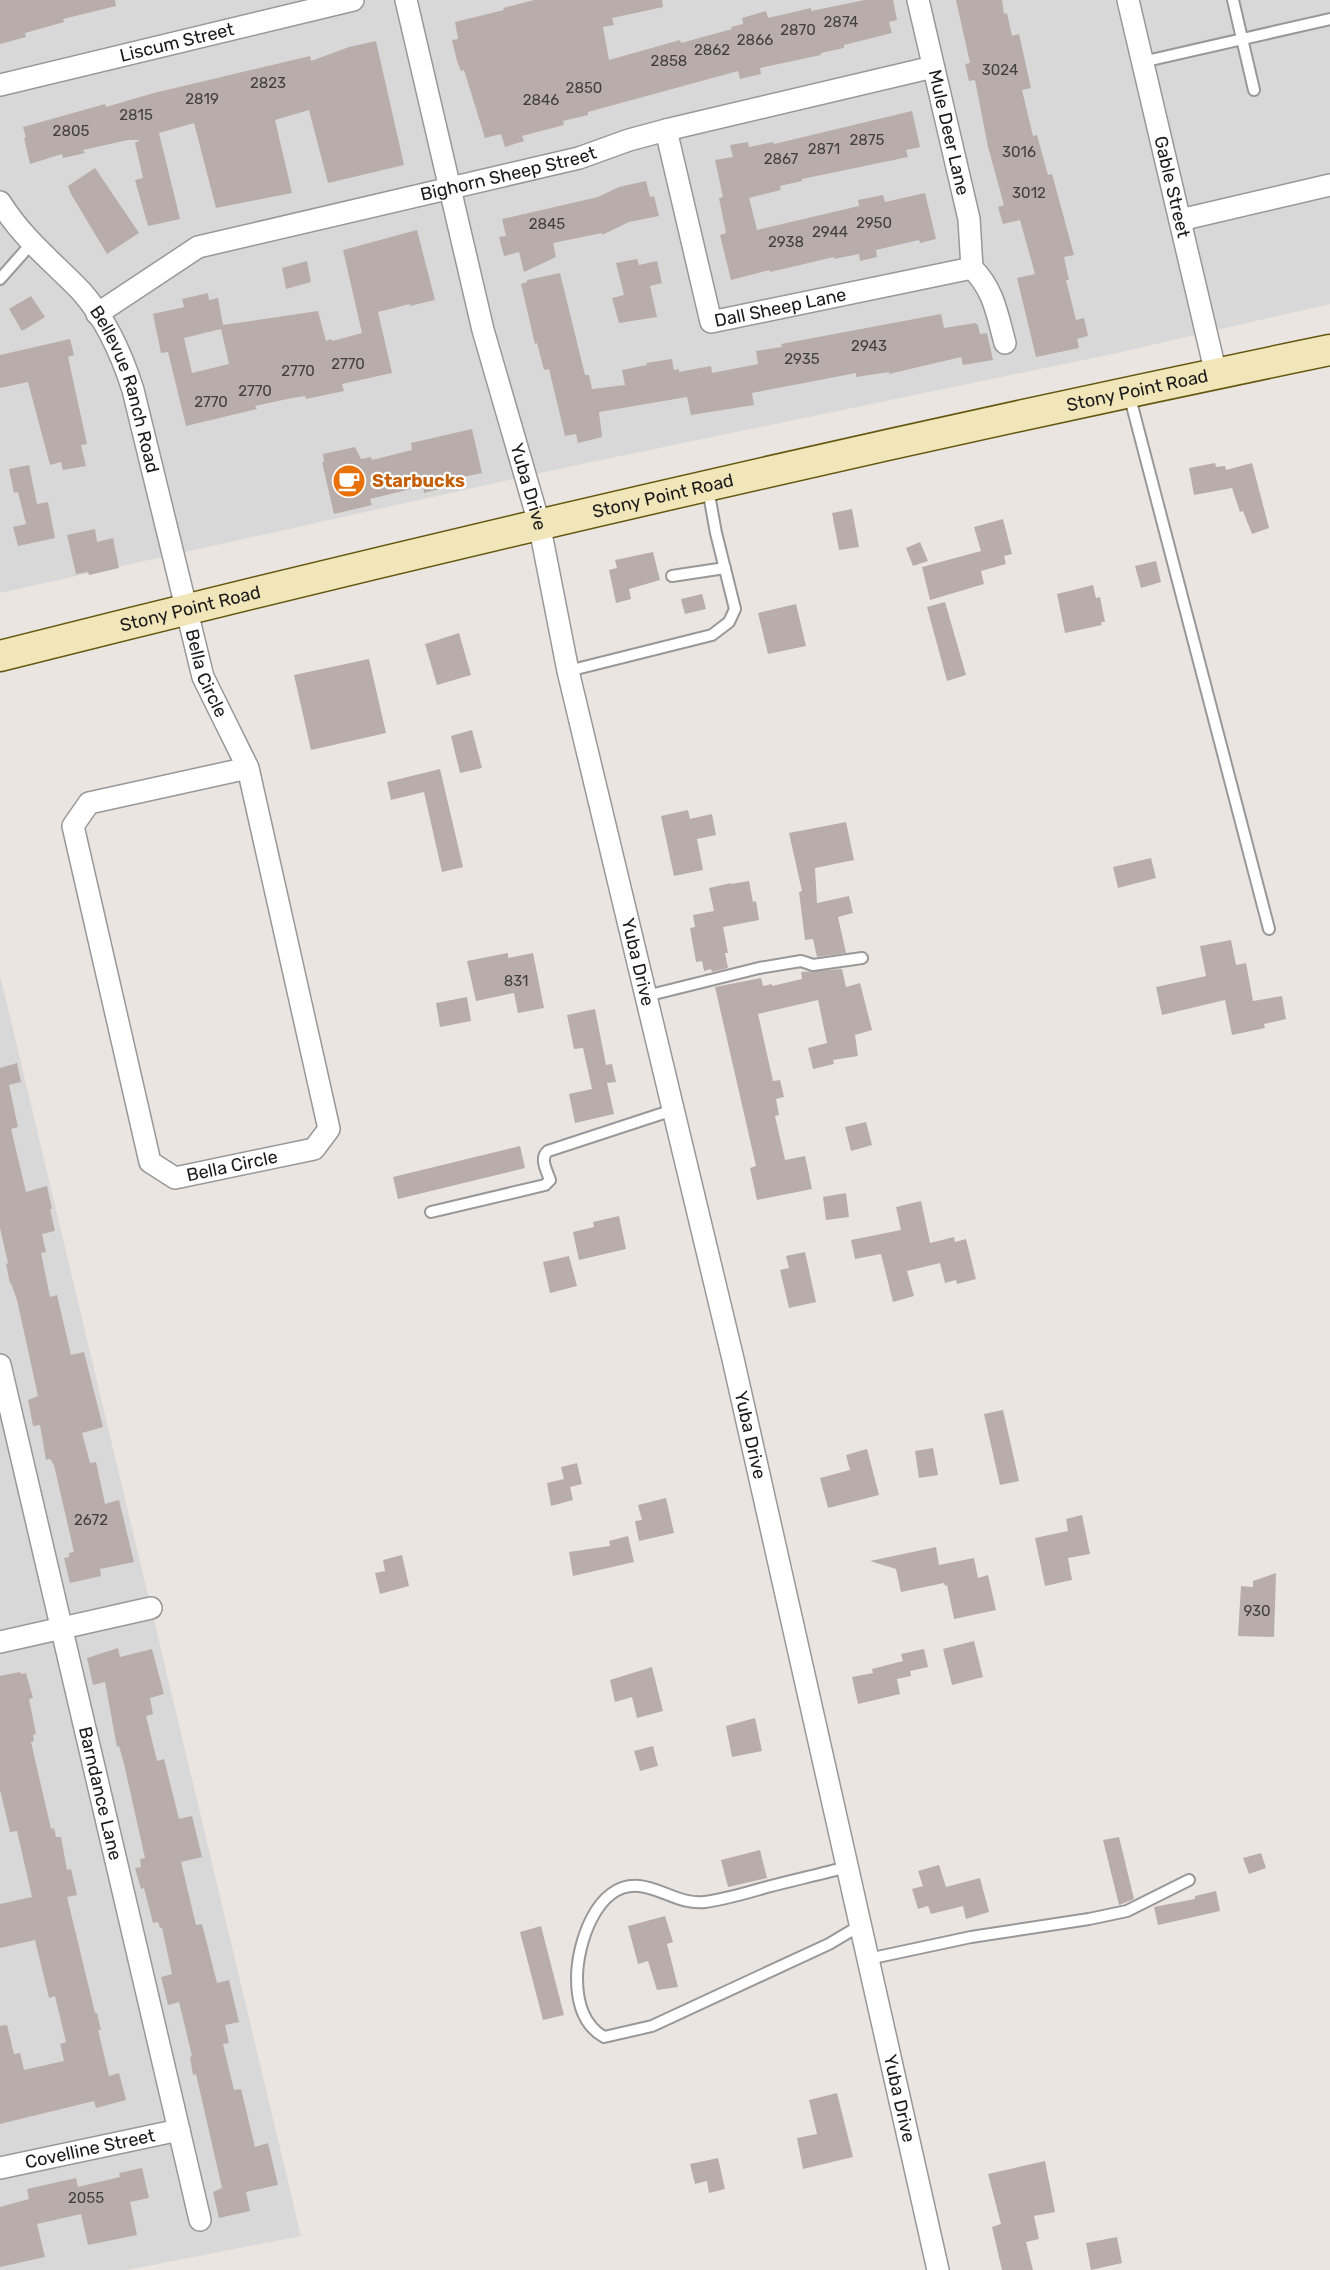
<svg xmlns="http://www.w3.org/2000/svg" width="1330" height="2270" viewBox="0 0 1330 2270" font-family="Rubik,sans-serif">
  <rect width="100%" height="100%" fill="#ebe5e1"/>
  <g fill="#d9d8d8">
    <polygon points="0,0 1330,0 1330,304 1117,353 577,465 0,593"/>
    <polygon points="0,975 301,2236 127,2270 0,2270"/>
  </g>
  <g fill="#b8adab" fill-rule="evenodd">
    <polygon points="0,0 115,0 116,6 63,19 64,22 25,33 26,37 0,44"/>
    <polygon points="534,0 662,0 663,7 612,18 614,25 603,27 609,60 680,40 681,43 732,29 731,27 743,24 742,18 766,11 768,18 811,8 811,11 865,0 893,0 897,20 889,22 892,33 844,45 844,48 821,53 821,55 760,68 761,74 740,79 738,71 588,112 588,115 563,121 564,125 522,136 524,141 505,147 501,134 485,138 464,70 461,71 457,61 452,40 458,39 455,22 504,10 503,8"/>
    <polygon points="956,0 1002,0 1004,14 1007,13 1012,36 1019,34 1031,88 1022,90 1033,136 1037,135 1048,175 1052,174 1074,255 1064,257 1069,280 1066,280 1076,320 1084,318 1088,336 1077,339 1079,348 1036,357 1017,278 1035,274 1020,220 1003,224 998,207 1004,205 988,147 975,80 969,81 965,64 970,63"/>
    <polygon points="376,41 404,165 328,183 309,110 275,120 292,193 216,208 194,123 159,133 180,219 148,226 135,180 143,178 135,143 140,140 128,140 83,150 85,153 63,158 62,154 30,164 24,138 26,138 23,127 105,104 106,107 154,93 310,56 311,61 349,47"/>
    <polygon points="912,111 920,147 906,150 908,157 802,179 802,181 780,186 781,190 749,198 757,230 859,206 858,200 883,195 885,202 925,193 936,239 920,243 919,240 876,250 877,257 860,261 859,254 834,259 834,257 770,272 770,270 731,280 720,235 726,233 719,198 723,197 715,160 733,157 730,145 748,142 749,147 773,142 774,144"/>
    <polygon points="95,168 139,233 107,254 71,194 68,186"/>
    <polygon points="646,181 650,197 654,196 659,216 629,222 602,235 602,233 553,243 556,257 524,272 519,252 504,256 499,237 506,236 502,219 598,197 619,187"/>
    <path d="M417 230 435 300 410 306V304L378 312 392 373 342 384 344 391 306 399 305 396 292 398 255 406 257 409 186 426 168 352 161 353 153 314 184 307 182 299 208 293 209 300 218 298 223 325 318 311 326 341 331 339 332 341 362 333 343 250ZM221 329 229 364 192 373 184 338Z"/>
    <polygon points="637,259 639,265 657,261 662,283 650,286 657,317 619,323 612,298 624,295 616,263"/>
    <polygon points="307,261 311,282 286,289 282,268"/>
    <polygon points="560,273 585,375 589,375 592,389 625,385 622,370 647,365 646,363 672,359 674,370 679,369 679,372 711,366 712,373 758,364 756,351 782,347 781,344 941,314 944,328 975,323 978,325 980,334 987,333 993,360 963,365 961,357 889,374 889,372 856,377 856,373 752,393 754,405 691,415 687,397 599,412 602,437 578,443 576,434 565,436 549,369 544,370 537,343 535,344 521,284 527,282 527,280"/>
    <polygon points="31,296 45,317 22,331 9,309"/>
    <polygon points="70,339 74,355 68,357 87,444 81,445 86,466 63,470 61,462 50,465 28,382 0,388 0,355"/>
    <polygon points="472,429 482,473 449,480 451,486 424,493 423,486 370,499 372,505 334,514 322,462 324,462 323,454 355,447 361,459 371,457 372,460 412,450 411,443"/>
    <polygon points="1215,463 1216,467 1225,466 1226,470 1252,463 1269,528 1252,534 1243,511 1240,512 1232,488 1194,495 1189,468"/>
    <polygon points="29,465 37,504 48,502 55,538 18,546 13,527 26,524 18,492 14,493 9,469"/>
    <polygon points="852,509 859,547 839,550 832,513"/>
    <polygon points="1003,519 1012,554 1004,556 1006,564 981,571 984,584 930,600 922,567 981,551 974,527"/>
    <polygon points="95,529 97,542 113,538 119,568 89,575 88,572 76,574 67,535"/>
    <polygon points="920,542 928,561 913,566 906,548"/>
    <polygon points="653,552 660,580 629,589 631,599 616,603 609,570 617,568 615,560"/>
    <polygon points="1156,561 1161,582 1141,588 1135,566"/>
    <polygon points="1093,585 1096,598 1100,597 1105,622 1101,622 1102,625 1065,633 1057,594"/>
    <polygon points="702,594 706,609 685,614 681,599"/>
    <polygon points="945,602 966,675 947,681 927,607"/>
    <polygon points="796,604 806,646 768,654 758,613"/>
    <polygon points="459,633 471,675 437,685 425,644"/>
    <polygon points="369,659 386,733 311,750 294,675"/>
    <polygon points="472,730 482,768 460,773 451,736"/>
    <polygon points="440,769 463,867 442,872 424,792 391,800 387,782"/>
    <polygon points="688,810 690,819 712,814 716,835 697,839 703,870 674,876 661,816"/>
    <polygon points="846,822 854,860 815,868 817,903 849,896 853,913 838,917 846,953 817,957 813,939 805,940 799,892 802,891 789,833"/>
    <polygon points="1151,858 1156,878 1118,888 1113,867"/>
    <polygon points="749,881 753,902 756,901 759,920 723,927 728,953 725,953 728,968 712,972 711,969 704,971 702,961 696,962 690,928 695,927 693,915 714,911 709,888 731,883 731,884"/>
    <polygon points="1231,940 1236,965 1246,963 1253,1001 1282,996 1286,1019 1264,1024 1265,1028 1232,1035 1225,1000 1162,1015 1156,987 1206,976 1200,946"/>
    <polygon points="508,953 508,958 533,953 544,1008 518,1013 514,993 476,1001 467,961"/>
    <polygon points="842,969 846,987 860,983 872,1030 855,1035 858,1056 833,1060 834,1064 813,1069 808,1048 827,1043 818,1000 758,1014 773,1081 780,1080 784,1097 776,1099 779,1115 775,1116 785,1160 805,1156 812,1189 757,1200 750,1168 756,1166 715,987 761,978 763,986 772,984 772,986 802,979 801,972"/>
    <polygon points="467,997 471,1021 440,1027 436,1003"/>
    <polygon points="595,1009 606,1065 612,1064 616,1082 607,1083 614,1114 575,1123 569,1094 592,1089 583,1048 574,1049 567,1015"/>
    <polygon points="17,1063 21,1082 9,1085 18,1127 11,1129 26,1192 47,1186 52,1209 50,1209 55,1231 42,1234 46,1252 41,1253 50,1297 57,1295 71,1355 84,1352 103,1427 82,1433 90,1463 96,1462 105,1504 119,1500 134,1562 100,1569 101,1576 70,1583 64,1558 69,1557 69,1553 74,1552 54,1465 50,1459 46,1460 40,1425 33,1426 28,1400 38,1396 17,1300 11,1283 10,1284 6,1264 8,1263 0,1228 0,1068"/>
    <polygon points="866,1122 872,1145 851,1151 845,1127"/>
    <polygon points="520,1146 525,1168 398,1199 393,1177"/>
    <polygon points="846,1193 849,1217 826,1220 823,1197"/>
    <polygon points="921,1201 930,1243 954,1237 955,1242 966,1239 976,1279 957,1284 956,1280 945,1283 940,1263 907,1271 914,1296 893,1302 881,1254 855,1259 851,1240 901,1230 896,1207"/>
    <polygon points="619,1216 626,1249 579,1260 573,1232 594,1227 593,1222"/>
    <polygon points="805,1252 816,1302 789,1308 780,1270 789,1268 786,1256"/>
    <polygon points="569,1256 577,1286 550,1293 543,1262"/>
    <polygon points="1003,1410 1019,1481 1000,1485 984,1414"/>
    <polygon points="933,1448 938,1475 919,1478 915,1451"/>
    <polygon points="867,1449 879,1495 828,1508 820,1478 850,1470 846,1455"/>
    <polygon points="577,1463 582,1484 570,1487 573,1500 551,1506 547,1483 564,1479 561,1467"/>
    <polygon points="666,1498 674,1533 639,1541 635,1521 642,1520 638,1505"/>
    <polygon points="1082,1515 1090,1554 1068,1558 1072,1580 1045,1586 1035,1538 1068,1531 1066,1519"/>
    <polygon points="628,1536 634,1562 573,1576 569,1552 610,1546 609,1541"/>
    <polygon points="936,1547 939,1565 974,1558 978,1578 988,1575 996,1610 954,1619 947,1585 945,1586 944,1583 901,1592 896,1569 870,1561"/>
    <polygon points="402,1555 409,1586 380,1594 375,1573 385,1571 383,1560"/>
    <polygon points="1276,1573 1274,1637 1238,1636 1241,1586 1253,1587 1253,1581"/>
    <polygon points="974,1641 983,1677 952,1685 943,1649"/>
    <polygon points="118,1648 120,1657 152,1649 164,1694 150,1698 153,1714 146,1716 157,1761 164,1759 179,1819 192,1816 202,1857 181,1862 196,1925 202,1924 217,1983 229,1980 239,2022 225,2025 229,2043 223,2044 234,2090 241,2089 255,2147 268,2143 278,2185 246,2192 250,2211 219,2218 213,2192 222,2188 196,2074 193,2075 190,2057 192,2056 179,2002 168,2005 161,1977 172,1974 162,1928 160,1928 158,1922 153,1923 144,1888 141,1889 135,1868 141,1867 140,1859 145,1858 124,1764 119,1746 117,1747 105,1682 93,1685 87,1658"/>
    <polygon points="924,1649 928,1667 910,1671 911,1676 897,1679 900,1694 858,1704 852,1677 873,1673 872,1669 903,1661 901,1654"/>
    <polygon points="652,1667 663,1711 637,1718 632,1697 615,1702 610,1680"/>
    <polygon points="20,1672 21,1674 26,1673 33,1698 29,1699 36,1734 33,1735 34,1741 31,1742 51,1829 54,1828 56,1837 61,1837 67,1870 71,1869 77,1895 67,1897 95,2013 97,2013 101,2030 98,2030 109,2076 119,2073 126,2100 96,2108 94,2101 0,2124 0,2026 7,2025 14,2054 20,2053 24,2070 64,2061 60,2044 66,2042 55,1996 49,1998 35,1940 0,1948 0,1904 32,1897 17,1831 10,1832 0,1790 0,1676"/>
    <polygon points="755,1718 762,1751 732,1757 726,1726"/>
    <polygon points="653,1746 658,1766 640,1771 634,1751"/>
    <polygon points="1119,1837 1134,1899 1119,1905 1103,1840"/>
    <polygon points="760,1850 767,1878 728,1887 721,1860"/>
    <polygon points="1261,1853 1266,1868 1249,1874 1243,1858"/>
    <polygon points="939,1865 946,1887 980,1878 989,1912 966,1919 963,1906 931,1914 928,1906 918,1909 912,1889 923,1886 918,1871"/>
    <polygon points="1216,1891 1220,1911 1158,1925 1154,1907 1195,1899 1195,1896"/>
    <polygon points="665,1916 673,1942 667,1944 678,1987 657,1990 648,1961 638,1964 628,1926"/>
    <polygon points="541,1926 564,2015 543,2020 520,1932"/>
    <polygon points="837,2093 853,2157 803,2169 797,2138 817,2134 809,2100"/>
    <polygon points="718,2158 725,2189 709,2193 707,2181 695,2184 690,2164"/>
    <polygon points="1045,2161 1055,2212 1034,2216 1039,2239 1026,2242 1033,2270 1002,2270 992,2227 1001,2224 988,2174"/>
    <polygon points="142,2168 149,2198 130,2202 137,2235 88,2245 81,2214 37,2224 45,2257 0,2267 0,2207 29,2199 27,2189 76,2178 78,2187 120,2177 119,2173"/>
    <polygon points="1117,2237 1122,2263 1091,2270 1086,2243"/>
  </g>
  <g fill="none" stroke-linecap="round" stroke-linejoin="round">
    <g stroke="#989898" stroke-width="14">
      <g id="lane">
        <polyline points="1233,0 1254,90"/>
        <polyline points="1142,62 1330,19"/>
        <polyline points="0,279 31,244"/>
        <polyline points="1129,394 1269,929"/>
        <polyline points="672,576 725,568"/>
        <polyline points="568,671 712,635 729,622 735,609 716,533 708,489"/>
        <polyline points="646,996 759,968 801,961 813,965 862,958"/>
        <path d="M431 1212 545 1185 550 1180C547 1171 539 1158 548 1151L673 1110"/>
        <path d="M847 1867C821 1874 794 1880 767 1887 746 1893 727 1899 705 1902 681 1905 661 1888 639 1886 596 1882 577 1945 577 1978 577 2001 583 2025 604 2037L652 2026 829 1944 861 1925"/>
        <polyline points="868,1959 971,1937 1089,1919 1127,1911 1189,1880"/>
      </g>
    </g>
    <g stroke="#989898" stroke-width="24">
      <g id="street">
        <path id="s1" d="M406 0 483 330 539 523 568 671 733 1359 938 2270"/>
        <path id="s2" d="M918 0 969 219 972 268"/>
        <path id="s3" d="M1128 0 1216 374"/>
        <path id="s4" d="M0 85 353 0"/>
        <path id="s5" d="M666 130 711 322 972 268"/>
        <path id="s6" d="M0 202C24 240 51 260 81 291 106 319 122 355 133 390L203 677 248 768 329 1129 314 1149 175 1178 150 1162 73 826 89 803 248 768"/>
        <polyline points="1180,220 1330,185"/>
        <path d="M972 268C994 290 997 314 1005 343"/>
        <path id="s7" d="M97 314 198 247 579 158 629 140 666 130 933 67"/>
        <path id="s8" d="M0 1365 200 2220"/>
        <polyline points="0,1642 151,1608"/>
        <path id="s9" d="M0 2168 179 2130"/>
      </g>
    </g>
    <g stroke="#645710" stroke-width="33">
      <g id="secondary">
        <path id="s10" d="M0 656C441 545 884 442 1330 350"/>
      </g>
    </g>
    <use href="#lane" stroke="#fff" stroke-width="10"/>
    <use href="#street" stroke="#fff" stroke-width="21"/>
    <use href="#secondary" stroke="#f1e6b9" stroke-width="30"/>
  </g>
  <defs>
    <g id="cafe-disc" transform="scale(1.725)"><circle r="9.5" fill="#e8710a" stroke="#fff"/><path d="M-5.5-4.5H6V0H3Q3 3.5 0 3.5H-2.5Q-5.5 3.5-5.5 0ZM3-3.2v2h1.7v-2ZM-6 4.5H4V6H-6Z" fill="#fff"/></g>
  </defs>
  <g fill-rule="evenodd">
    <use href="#cafe-disc" x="349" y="481"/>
  </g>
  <g text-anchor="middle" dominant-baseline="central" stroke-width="4.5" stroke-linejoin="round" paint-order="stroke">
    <g font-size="15" fill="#42403f">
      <text x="841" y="22">2874</text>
      <text x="798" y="30">2870</text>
      <text x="755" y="40">2866</text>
      <text x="712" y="50">2862</text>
      <text x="669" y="61">2858</text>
      <text x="1000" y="70">3024</text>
      <text x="268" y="83">2823</text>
      <text x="584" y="88">2850</text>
      <text x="202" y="99">2819</text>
      <text x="541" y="100">2846</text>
      <text x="136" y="115">2815</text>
      <text x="71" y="131">2805</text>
      <text x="867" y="140">2875</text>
      <text x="824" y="149">2871</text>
      <text x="1019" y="152">3016</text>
      <text x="781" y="159">2867</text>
      <text x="1029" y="193">3012</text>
      <text x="874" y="223">2950</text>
      <text x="547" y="224">2845</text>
      <text x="830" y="232">2944</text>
      <text x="786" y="242">2938</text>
      <text x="869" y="346">2943</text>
      <text x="802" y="359">2935</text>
      <text x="348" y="364">2770</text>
      <text x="298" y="371">2770</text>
      <text x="255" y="391">2770</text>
      <text x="211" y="402">2770</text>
      <text x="516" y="981">831</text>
      <text x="91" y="1520">2672</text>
      <text x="1257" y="1611">930</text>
      <text x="86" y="2198">2055</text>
    </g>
    <g font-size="18" fill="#1b1b1b" stroke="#fff">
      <text stroke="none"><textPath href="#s4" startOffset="182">Liscum Street</textPath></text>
      <text stroke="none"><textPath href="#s2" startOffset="136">Mule Deer Lane</textPath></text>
      <text stroke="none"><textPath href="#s7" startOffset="440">Bighorn Sheep Street</textPath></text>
      <text stroke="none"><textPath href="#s3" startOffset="192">Gable Street</textPath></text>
      <text stroke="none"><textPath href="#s5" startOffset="268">Dall Sheep Lane</textPath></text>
      <text stroke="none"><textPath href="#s6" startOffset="230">Bellevue Ranch Road</textPath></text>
      <text stroke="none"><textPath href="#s10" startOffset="1168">Stony Point Road</textPath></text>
      <text stroke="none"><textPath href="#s1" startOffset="502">Yuba Drive</textPath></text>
      <text stroke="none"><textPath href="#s10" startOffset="682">Stony Point Road</textPath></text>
      <text stroke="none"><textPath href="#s10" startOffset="196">Stony Point Road</textPath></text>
      <text stroke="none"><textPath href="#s6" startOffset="526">Bella Circle</textPath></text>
      <text stroke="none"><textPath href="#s1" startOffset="990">Yuba Drive</textPath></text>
      <text transform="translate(232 1166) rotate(-12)">Bella Circle</text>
      <text stroke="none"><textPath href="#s1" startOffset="1476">Yuba Drive</textPath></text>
      <text stroke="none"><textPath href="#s8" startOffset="440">Barndance Lane</textPath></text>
      <text stroke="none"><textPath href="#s1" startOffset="2156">Yuba Drive</textPath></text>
      <text stroke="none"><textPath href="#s9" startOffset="92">Covelline Street</textPath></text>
    </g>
    <g font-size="18" font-weight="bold" fill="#c56008" stroke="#fff" text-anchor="start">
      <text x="372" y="481">Starbucks</text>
    </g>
  </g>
</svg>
